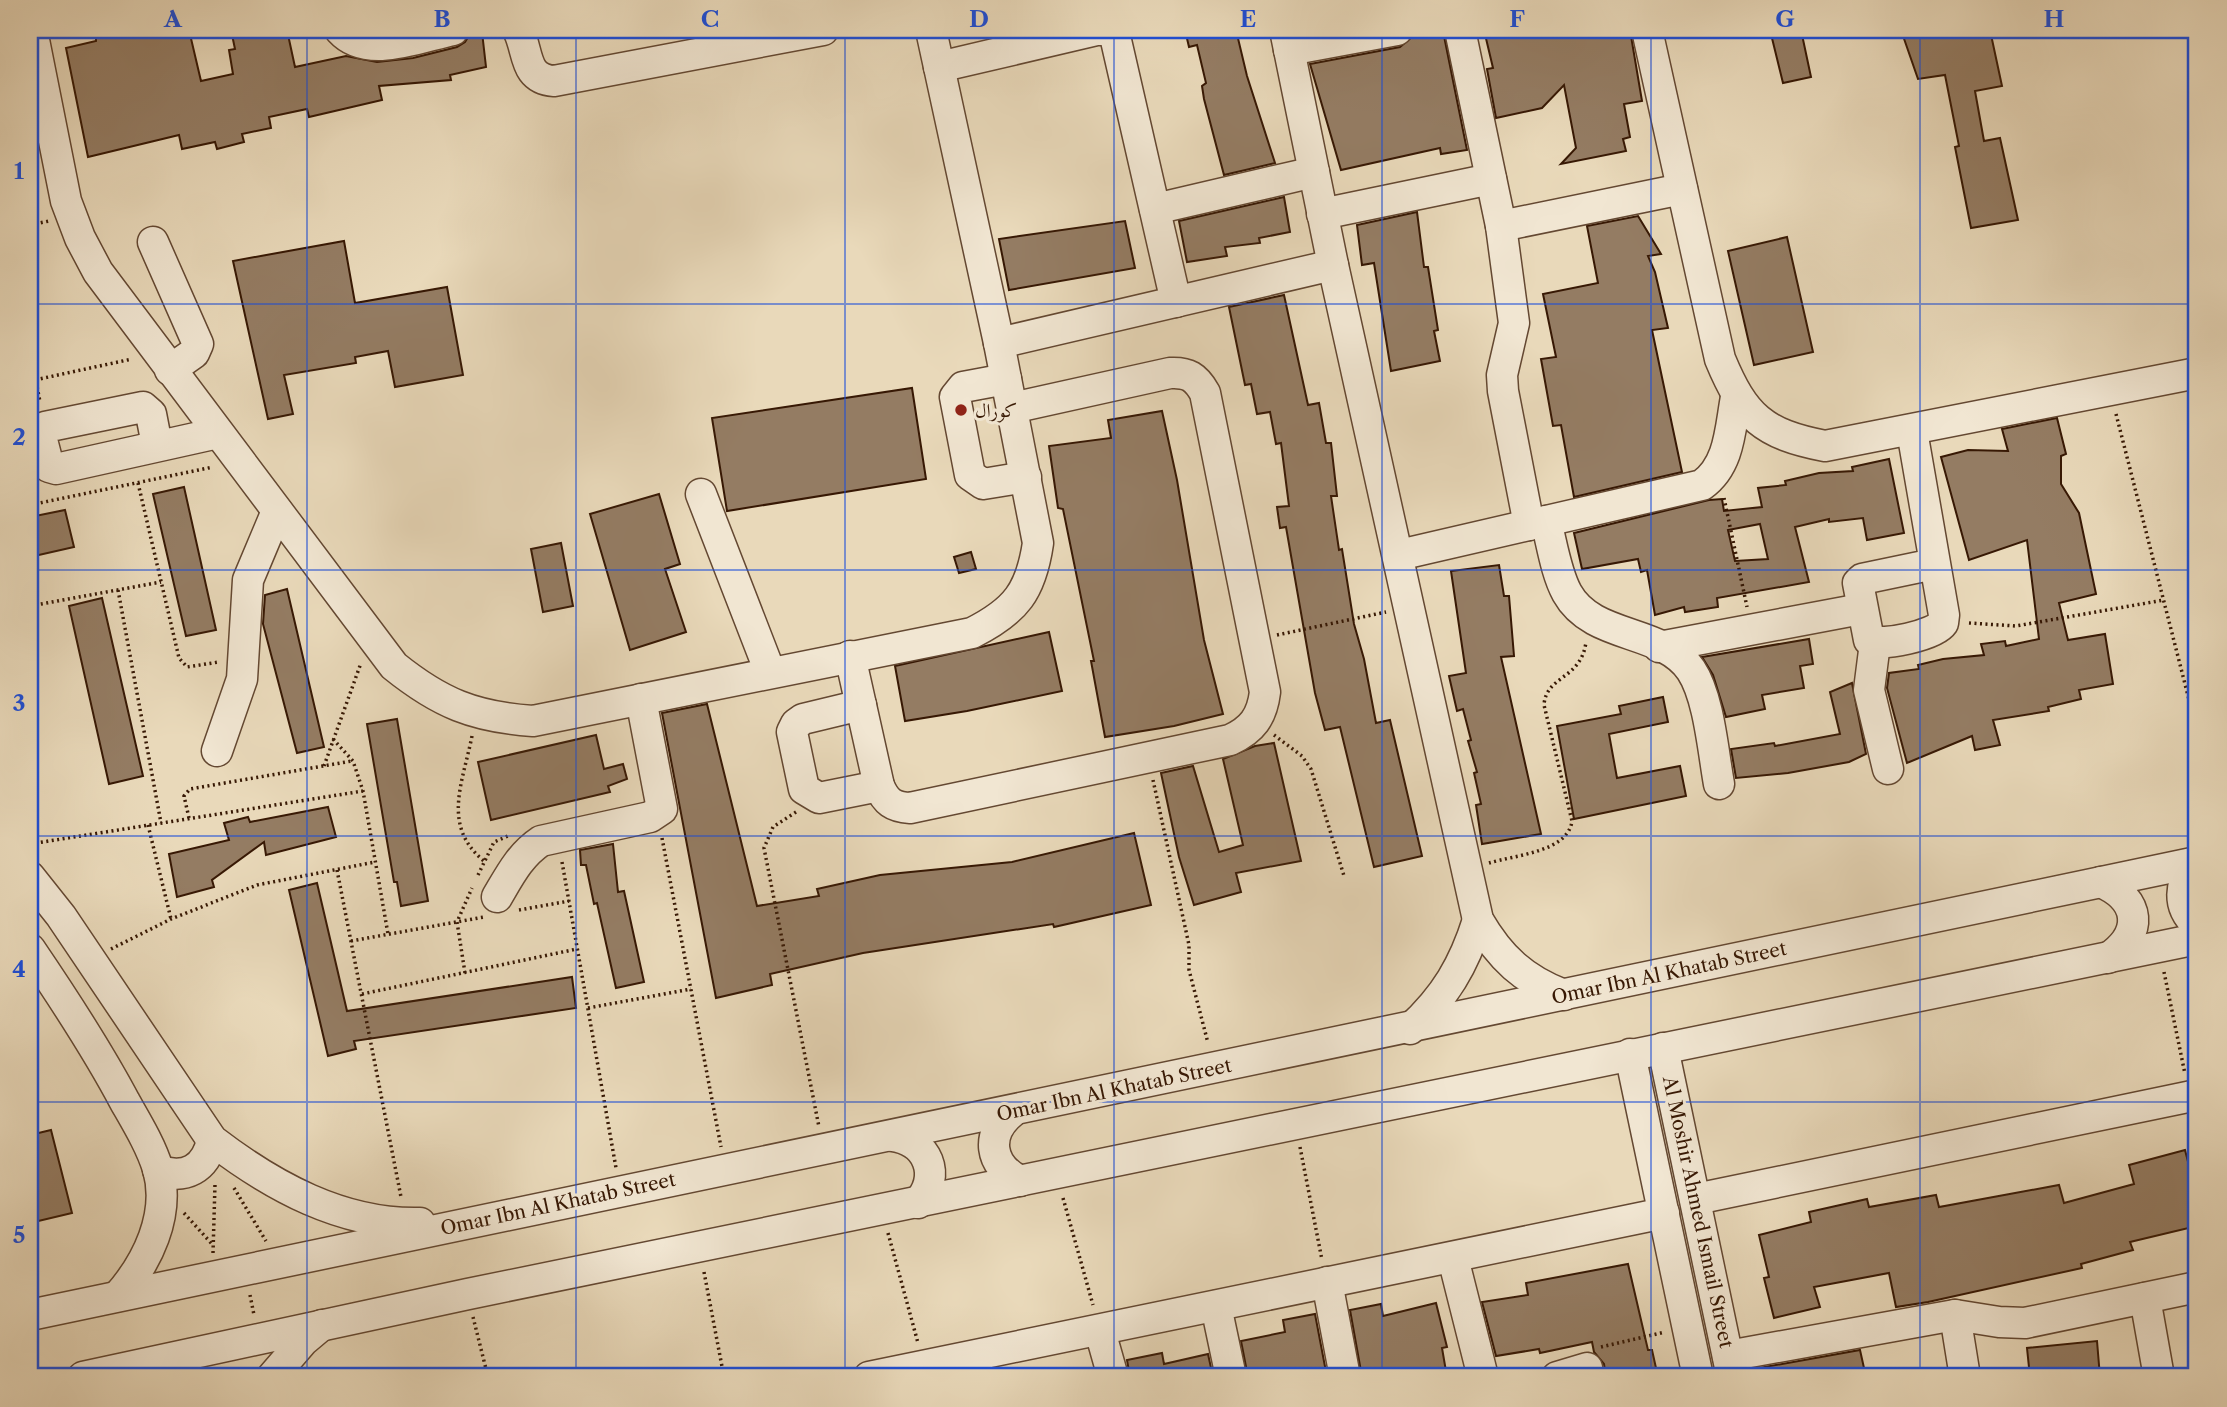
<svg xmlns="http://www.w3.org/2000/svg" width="2227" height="1407" viewBox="0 0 2227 1407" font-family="'Libre Caslon Text',Amiri,serif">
  <rect width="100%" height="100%" fill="#e9d9ba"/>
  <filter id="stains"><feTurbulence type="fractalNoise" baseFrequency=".00286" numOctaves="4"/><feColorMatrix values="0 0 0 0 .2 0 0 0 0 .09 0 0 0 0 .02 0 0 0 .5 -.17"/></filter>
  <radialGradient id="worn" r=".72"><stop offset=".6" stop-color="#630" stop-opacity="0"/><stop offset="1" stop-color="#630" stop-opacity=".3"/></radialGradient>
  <g fill="#947c63" stroke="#371804" stroke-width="2" fill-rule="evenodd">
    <polygon points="140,30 189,30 201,81 233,74 229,50 235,49 231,30 287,30 295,67 346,56 377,62 413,58 457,47 465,42 470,34 482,32 486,67 450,75 451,80 379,86 382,100 309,117 307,109 269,117 271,128 242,134 244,142 217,149 215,142 182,149 179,135 88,157 66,48 96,41 96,37"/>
    <polygon points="1185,30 1236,30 1247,76 1275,163 1224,175 1204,99 1202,86 1206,83 1197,45 1189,47"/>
    <polygon points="1484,30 1559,30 1561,37 1595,30 1630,30 1642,101 1624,104 1630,137 1623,139 1626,151 1561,164 1576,148 1564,85 1542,108 1496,118 1487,69 1493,68"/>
    <polygon points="1770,30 1801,30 1811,77 1783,83"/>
    <polygon points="1901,30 1990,30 2002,86 1975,91 1984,141 2000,138 2018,220 1971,228 1955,147 1959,146 1945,75 1918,79"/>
    <polygon points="1443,31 1467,150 1441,154 1440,148 1341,170 1310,64 1400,47 1414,35"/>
    <polygon points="1284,197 1290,232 1259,238 1260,243 1225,247 1227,256 1187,262 1179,221"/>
    <polygon points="1417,212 1424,267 1428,267 1438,330 1434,331 1440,361 1391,371 1374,263 1362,265 1357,225"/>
    <polygon points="1638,216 1661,254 1648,256 1655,272 1668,328 1652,330 1682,472 1574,497 1561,425 1553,426 1541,359 1556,357 1543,294 1598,283 1587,226"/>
    <polygon points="1125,221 1135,268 1009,290 999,239"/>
    <polygon points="1787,237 1813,352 1754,365 1728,251"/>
    <polygon points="344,241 355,303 447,287 463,375 395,387 388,351 355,357 356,363 284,375 293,414 268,419 233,261"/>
    <polygon points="1284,295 1308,405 1319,403 1326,443 1331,443 1337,496 1331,496 1339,550 1342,549 1354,624 1364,659 1376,723 1390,720 1422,856 1374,867 1340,727 1325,730 1315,693 1286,527 1280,528 1277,507 1289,506 1281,443 1276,444 1270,412 1257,414 1251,384 1245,385 1229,307"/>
    <polygon points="912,388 926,479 727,511 712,418"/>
    <polygon points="1162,411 1177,480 1204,640 1223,714 1174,726 1105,737 1091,661 1094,661 1063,509 1058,508 1049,446 1111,438 1108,420"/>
    <polygon points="2057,418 2066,454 2061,456 2061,484 2079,513 2096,594 2059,603 2068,640 2105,634 2113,684 2079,690 2081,699 2048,707 2049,711 1993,720 2000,745 1975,750 1972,736 1907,763 1887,688 1889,673 1919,669 1918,665 1943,659 1984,655 1981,644 2005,641 2006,646 2039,639 2027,540 1969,560 1941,457 1968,450 2008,451 2002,429"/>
    <path d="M1889 459 1904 533 1867 540 1863 518 1829 522V519L1795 527 1809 582 1717 598 1718 607 1685 612 1684 607 1655 615 1647 570 1641 572 1638 559 1582 569 1574 533 1709 500 1722 499 1724 511 1762 507 1758 488 1786 485 1785 481 1819 473 1853 471 1852 467ZM1760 524 1768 559 1735 561 1728 530Z"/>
    <polygon points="184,487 216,630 186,636 153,494"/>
    <polygon points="659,494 680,564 665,569 686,632 630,650 590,514"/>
    <polygon points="65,510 74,547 30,557 30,517"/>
    <polygon points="561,543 573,606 543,612 531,549"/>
    <polygon points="971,552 976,569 959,573 954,557"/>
    <polygon points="1499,565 1504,596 1509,596 1514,656 1501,657 1541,834 1482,844 1476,805 1481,804 1474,773 1477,772 1468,741 1471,740 1463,709 1457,711 1449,676 1466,673 1451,571"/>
    <polygon points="287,589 324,747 297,753 263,624 265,595"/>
    <polygon points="102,598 143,776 109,784 69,606"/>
    <polygon points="1049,632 1062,691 967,711 905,721 895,666"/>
    <polygon points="1809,639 1813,664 1800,666 1804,688 1762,695 1765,709 1726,717 1713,675 1702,657"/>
    <polygon points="1852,683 1866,754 1849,762 1788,773 1736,778 1731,749 1774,743 1775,746 1840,734 1830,692"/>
    <polygon points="1663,697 1668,722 1609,734 1617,778 1680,766 1686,796 1574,819 1557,726 1621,714 1619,706"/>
    <polygon points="707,704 757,906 819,896 817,889 880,875 1012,862 1134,833 1151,905 1054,927 1053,924 863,953 770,974 772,985 716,998 662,713"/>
    <polygon points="397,719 428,901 401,906 397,882 394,882 367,724"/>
    <polygon points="596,735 604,769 623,764 627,779 608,786 610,792 491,820 478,762"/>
    <polygon points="1274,743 1301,861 1236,873 1241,892 1194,905 1179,857 1161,773 1193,766 1219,852 1243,845 1223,759 1255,746"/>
    <polygon points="328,807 336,837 266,855 264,842 212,880 214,887 177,897 169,854 229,840 224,823 248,817 250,822"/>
    <polygon points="613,844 618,892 624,891 644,982 616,988 597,903 594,904 586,865 581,865 580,850"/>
    <polygon points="317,883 347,1011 572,977 576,1008 354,1041 356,1049 328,1056 289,890"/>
    <polygon points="51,1130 72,1213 30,1223 30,1135"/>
    <polygon points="2185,1150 2197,1197 2197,1226 2130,1242 2133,1250 2081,1264 2082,1268 1928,1302 1896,1307 1889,1273 1814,1287 1820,1307 1774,1318 1764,1278 1769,1277 1759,1235 1811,1222 1809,1212 1867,1199 1869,1207 1936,1195 1939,1207 2059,1185 2064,1203 2134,1184 2129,1165"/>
    <polygon points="1628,1264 1648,1350 1652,1350 1658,1377 1606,1377 1604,1364 1594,1352 1592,1342 1540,1353 1539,1349 1496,1356 1482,1302 1528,1295 1526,1283"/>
    <polygon points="1436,1303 1447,1347 1442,1348 1447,1377 1362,1377 1350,1310 1381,1304 1383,1316"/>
    <polygon points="1315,1314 1327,1377 1248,1377 1241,1341 1285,1332 1283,1320"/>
    <polygon points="2097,1341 2100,1377 2030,1377 2027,1348"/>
    <polygon points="1860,1350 1866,1377 1749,1377 1748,1370"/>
    <polygon points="1162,1353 1164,1364 1208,1354 1213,1377 1130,1377 1127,1360"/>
  </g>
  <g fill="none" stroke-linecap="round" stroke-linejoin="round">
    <g stroke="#644832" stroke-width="33">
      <g id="minor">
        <path d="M32 30 66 201 80 238 98 272 394 666C440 703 474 717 533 721L972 633C1016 611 1031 591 1038 543L999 343 931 30"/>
        <path d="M340 30C367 60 419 37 453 30"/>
        <path d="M518 30C529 51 523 79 554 81L823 30"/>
        <path d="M1285 30 1333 265 1478 920C1500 958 1524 980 1564 995"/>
        <polyline points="1460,30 1501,226 1514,323 1502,375 1503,391 1529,525"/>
        <path d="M1647 30 1720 359C1744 417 1763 434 1825 446L2197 373"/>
        <polyline points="1289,50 1397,30"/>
        <polyline points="939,67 1097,30 1107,30 1115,36 1176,302"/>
        <polyline points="1155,209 1314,172"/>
        <polyline points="1322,214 1491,179"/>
        <polyline points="1501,226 1682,189"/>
        <polyline points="153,242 198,344 194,353 170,370"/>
        <polyline points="999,343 1333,265"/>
        <polyline points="1006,379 963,387 955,397 970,475 983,484 1026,477"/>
        <path d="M1912 431 1944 615 1943 623C1935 635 1882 647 1869 640L1858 583 1862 579 1934 564"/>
        <polyline points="157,445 151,414 143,407 45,427 40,432 49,467 56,469 218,433"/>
        <polyline points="701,494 770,672"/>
        <path d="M1546 521C1552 544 1556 573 1567 593 1593 640 1662 628 1691 670 1709 697 1713 751 1719 784"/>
        <path d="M1399 555 1702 485C1730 465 1730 429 1736 397"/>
        <polyline points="1875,643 1869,690 1888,769"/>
        <polyline points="1659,647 1861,609"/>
        <path d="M850 656 879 786C886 802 893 807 910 808L1230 740C1252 730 1262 717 1265 692L1205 393C1196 377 1188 372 1170 373L1012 408"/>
        <polyline points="861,705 803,719 796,724 792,732 804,789 819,798 879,786"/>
        <polyline points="217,751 242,679 248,580 277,511"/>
        <path d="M2194 863C2180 884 2176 906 2197 925"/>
        <path d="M30 877 61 916 212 1140C272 1186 342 1225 420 1223"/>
        <path d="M2101 882C2141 900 2144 933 2108 958"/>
        <path d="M497 897C510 875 520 855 541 841L650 817 662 809 641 699"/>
        <path d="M30 949C64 999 97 1049 125 1102 137 1123 151 1146 158 1169 171 1215 147 1263 118 1296"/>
        <path d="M1410 1029C1445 997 1464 965 1478 920"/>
        <polyline points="1663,1048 1732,1377"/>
        <polyline points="1630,1054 1698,1377"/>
        <path d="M1012 1112C985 1134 989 1165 1020 1181"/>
        <path d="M892 1136C928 1141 942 1175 918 1203"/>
        <path d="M158 1170C185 1180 206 1169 212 1140"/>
        <polyline points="1696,1199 2197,1095"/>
        <polyline points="1453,1258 1483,1377"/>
        <polyline points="1327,1282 1345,1377"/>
        <polyline points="2145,1298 2159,1377"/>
        <polyline points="1216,1306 1231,1377"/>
        <polyline points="30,1315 2197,862"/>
        <polyline points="1955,1315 1965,1377"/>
        <polyline points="1100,1331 1113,1377"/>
        <polyline points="1728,1356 1955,1315 1999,1322 2025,1323 2197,1287"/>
        <polyline points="83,1377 468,1294 2197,939"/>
        <polyline points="272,1377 303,1341 322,1325"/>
        <polyline points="869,1377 1664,1213"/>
        <polyline points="1557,1377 1587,1368 1589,1377"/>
      </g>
    </g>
    <g stroke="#371804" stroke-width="3.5" stroke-dasharray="2 3.5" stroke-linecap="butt">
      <polyline points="30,225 49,221"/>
      <polyline points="30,349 40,402"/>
      <polyline points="30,381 132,359"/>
      <polyline points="2116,414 2197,731"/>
      <polyline points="138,483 179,658 187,667 219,662"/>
      <polyline points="1724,498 1747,607"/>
      <polyline points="30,505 213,467"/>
      <polyline points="118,590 161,823"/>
      <polyline points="30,606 161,582"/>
      <polyline points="1969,623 2016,626 2164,600"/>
      <polyline points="1277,635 1386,612"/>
      <polyline points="1274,735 1302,756 1311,769 1344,876"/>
      <path d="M472 736C463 782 441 826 484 861"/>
      <polyline points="333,739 353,761 363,791 388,934"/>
      <polyline points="324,766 361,663"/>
      <polyline points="1153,780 1189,945 1189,970 1208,1043"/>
      <polyline points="796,812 773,827 764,848 819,1127"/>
      <polyline points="189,818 184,796 190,789 352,761"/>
      <polyline points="148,825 171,919"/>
      <polyline points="662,838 721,1147"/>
      <polyline points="30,844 363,791"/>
      <polyline points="562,862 616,1168"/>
      <path d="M1489 863C1515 855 1568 852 1572 821L1544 705C1546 675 1581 680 1586 642"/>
      <polyline points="337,870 401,1197"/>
      <polyline points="478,875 494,842 508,836"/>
      <polyline points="519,910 569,901"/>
      <polyline points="351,941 484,917"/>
      <polyline points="111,949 171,919 257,885 375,862"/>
      <polyline points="2164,972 2185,1074"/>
      <polyline points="465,973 457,922 472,888"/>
      <polyline points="362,994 577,949"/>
      <polyline points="588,1008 691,989"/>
      <polyline points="2194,1119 2197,1137"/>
      <polyline points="1300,1147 1322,1260"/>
      <polyline points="234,1188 266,1241"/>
      <polyline points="1063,1198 1093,1305"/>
      <polyline points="184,1213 212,1244"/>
      <polyline points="888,1233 918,1343"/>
      <polyline points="213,1253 215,1184"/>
      <polyline points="704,1272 724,1377"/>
      <polyline points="250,1295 254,1315"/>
      <polyline points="473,1317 488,1377"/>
      <polyline points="1601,1347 1665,1332"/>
    </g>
    <use href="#minor" stroke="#f1e6d2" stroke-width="30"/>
  </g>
  <path fill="none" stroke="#1d4ed8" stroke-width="2" stroke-opacity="0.55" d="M307 30V1377M576 30V1377M845 30V1377M1114 30V1377M1382 30V1377M1651 30V1377M1920 30V1377M30 304H2197M30 570H2197M30 836H2197M30 1102H2197"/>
  <circle fill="#8f2418" stroke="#f1e6d2" stroke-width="2.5" cx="961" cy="410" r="7"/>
  <g text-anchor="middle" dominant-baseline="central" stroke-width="6" stroke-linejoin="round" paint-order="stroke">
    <g font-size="19" fill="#371804" stroke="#f1e6d2" text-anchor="start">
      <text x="975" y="410">كورال</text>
    </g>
    <g font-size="19" fill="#371804" stroke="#f1e6d2">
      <text transform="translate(1669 973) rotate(-12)">Omar Ibn Al Khatab Street</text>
      <text transform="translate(1114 1090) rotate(-12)">Omar Ibn Al Khatab Street</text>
      <text transform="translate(558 1204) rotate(-12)">Omar Ibn Al Khatab Street</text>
      <text transform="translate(1698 1212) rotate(78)">Al Moshir Ahmed Ismail Street</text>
    </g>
  </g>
  <rect width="2227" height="1407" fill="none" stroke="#e9d9ba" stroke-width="77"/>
  <rect x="38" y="38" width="2150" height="1330" fill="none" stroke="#1d4ed8" stroke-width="2.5"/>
  <g font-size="23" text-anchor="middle" font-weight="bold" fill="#1d4ed8">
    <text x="173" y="27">A</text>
    <text x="442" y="27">B</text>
    <text x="710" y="27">C</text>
    <text x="979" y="27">D</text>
    <text x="1248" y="27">E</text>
    <text x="1517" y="27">F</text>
    <text x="1785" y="27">G</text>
    <text x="2054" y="27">H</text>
    <text x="19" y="179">1</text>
    <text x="19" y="445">2</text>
    <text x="19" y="711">3</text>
    <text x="19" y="977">4</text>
    <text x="19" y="1243">5</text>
  </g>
  <rect width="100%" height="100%" filter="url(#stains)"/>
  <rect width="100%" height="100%" fill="url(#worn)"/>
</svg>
